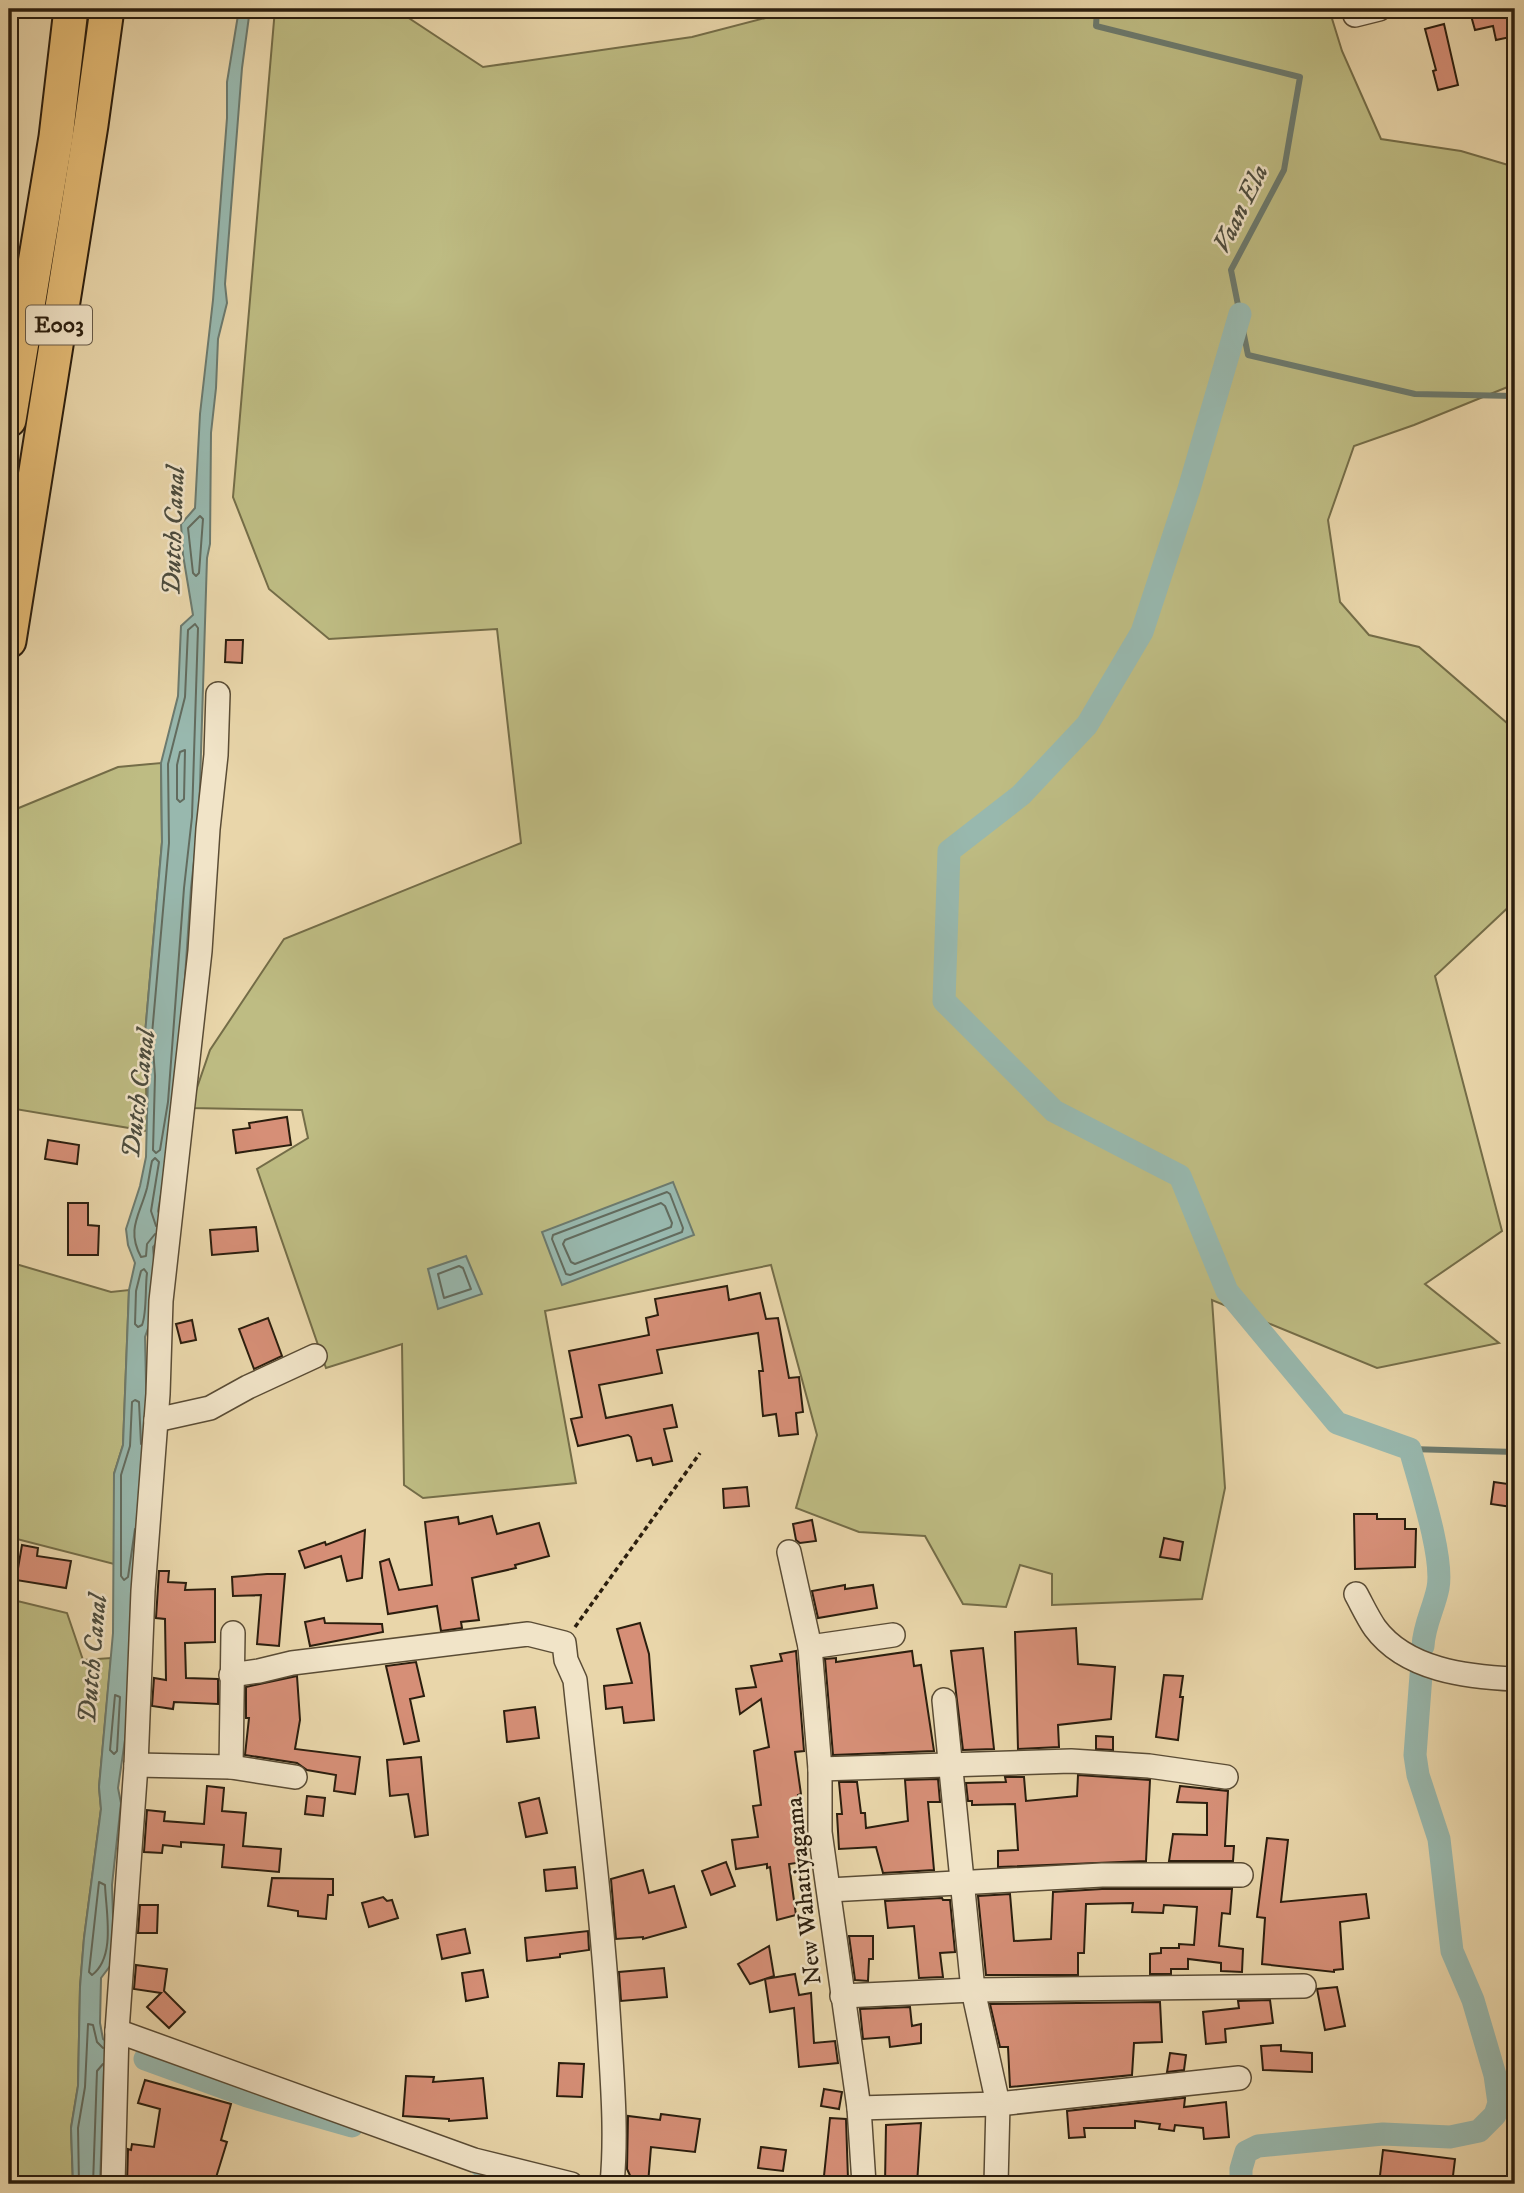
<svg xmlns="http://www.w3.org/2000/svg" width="1524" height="2193" viewBox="0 0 1524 2193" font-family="'IM FELL DW Pica',serif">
  <rect width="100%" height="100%" fill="#e9d6aa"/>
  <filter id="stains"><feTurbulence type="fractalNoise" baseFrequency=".00286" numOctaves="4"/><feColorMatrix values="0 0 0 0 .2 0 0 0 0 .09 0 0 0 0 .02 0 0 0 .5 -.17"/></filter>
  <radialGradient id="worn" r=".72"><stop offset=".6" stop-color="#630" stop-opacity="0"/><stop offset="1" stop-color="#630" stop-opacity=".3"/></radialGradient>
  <g fill="#bebc83" stroke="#746d48" stroke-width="2">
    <polygon points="275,9 395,9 483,67 692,37 800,9 1329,9 1342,51 1381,139 1461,151 1515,167 1515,384 1414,425 1354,446 1328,520 1340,602 1369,635 1419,647 1515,730 1515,901 1435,976 1502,1231 1425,1284 1499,1343 1377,1368 1212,1300 1225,1488 1202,1599 1052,1605 1052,1574 1020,1565 1006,1607 963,1604 925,1536 859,1532 796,1508 817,1435 771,1265 545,1311 576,1483 423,1498 404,1485 402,1344 326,1368 257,1169 308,1138 302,1110 190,1108 210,1050 284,939 521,843 497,629 329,639 269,589 233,497"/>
    <polygon points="161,763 162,842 145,1034 147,1131 9,1108 9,812 118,767"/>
    <polygon points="9,1262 111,1292 129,1290 123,1445 114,1474 114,1564 9,1537"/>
    <polygon points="9,1599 67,1613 83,1660 111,1658 99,1787 101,1809 84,1938 80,1987 78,2086 71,2128 73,2184 9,2184"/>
  </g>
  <g fill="#98b8ae" stroke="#6c7a6e" stroke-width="2">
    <polygon points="239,9 250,9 242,68 225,284 227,303 218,339 216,388 211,433 210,544 207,558 199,817 191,888 184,992 165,1173 158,1211 163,1222 164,1234 153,1247 155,1273 151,1320 145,1337 147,1427 128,1688 127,1726 118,1788 121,1803 112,1885 114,1945 110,1966 101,1978 100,2023 103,2039 119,2051 116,2072 104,2070 100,2184 73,2184 71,2128 78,2086 80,1987 84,1938 101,1809 99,1787 113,1633 114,1474 123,1445 129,1290 135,1263 128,1245 126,1229 140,1186 146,1157 148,1076 145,1034 162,842 161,763 178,696 181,626 193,615 183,555 181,524 195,508 200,414 213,300 227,118 227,82"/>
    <polygon points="673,1182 694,1235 562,1285 542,1232"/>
    <polygon points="466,1256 482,1294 438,1309 428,1269"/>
  </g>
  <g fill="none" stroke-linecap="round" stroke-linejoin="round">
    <g stroke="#626b5e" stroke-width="2">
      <polygon points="200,516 203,519 199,573 196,576 193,573 188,528"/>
      <polygon points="195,624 198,628 192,817 184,888 168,1102 160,1150 156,1153 153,1150 155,1076 152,1034 169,843 168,764 185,697 188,630"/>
      <polygon points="185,750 184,799 180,802 177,799 177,765 180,752"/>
      <polygon points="667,1192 670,1194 683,1228 682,1232 570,1275 566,1274 552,1239 553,1235"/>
      <polygon points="661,1203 665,1206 672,1223 671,1227 575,1264 571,1262 563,1244 565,1240"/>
      <path d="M155 1234 147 1244 146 1256 141 1257C126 1229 140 1215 147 1188 149 1179 150 1170 152 1161L155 1158 159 1162 151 1211 156 1226"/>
      <polygon points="459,1266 463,1268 471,1289 444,1298 438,1274"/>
      <path d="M144 1269 147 1273C145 1288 147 1313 142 1325L138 1327 135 1324 136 1291 141 1271Z"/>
      <polyline points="135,1529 128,1577 124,1580 121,1576 121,1475 130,1446 132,1402 135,1400 139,1402 141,1444"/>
      <polygon points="115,1695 120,1697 117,1751 114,1754 110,1750"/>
      <path d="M99 1882 105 1885C106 1912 116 1957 92 1975L89 1972Z"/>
      <polyline points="79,2184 78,2128 85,2087 88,2024 93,2025 97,2042 103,2048"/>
      <polyline points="93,2184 97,2071 103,2064"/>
    </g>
    <g stroke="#6c7a6e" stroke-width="6">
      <polyline points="1097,9 1096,26 1300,77 1284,170 1231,270 1248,355 1415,394 1515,396"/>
      <polyline points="1410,1449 1515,1452"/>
    </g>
    <g stroke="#98b8ae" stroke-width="23">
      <path d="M1240 314 1189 489 1142 632 1087 725 1021 795 949 851 944 1001 1054 1111 1180 1176 1227 1291 1337 1423 1410 1449C1419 1482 1444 1557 1438 1588 1434 1608 1424 1625 1423 1646"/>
      <polyline points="145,2059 247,2096 352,2126"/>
      <polyline points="473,2160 508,2184"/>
      <polyline points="1241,2184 1241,2169 1246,2152 1258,2146 1383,2134 1450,2137 1479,2131 1495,2115 1499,2103 1495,2075 1473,2000 1452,1951 1439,1839 1418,1775 1415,1755 1421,1675"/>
    </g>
  </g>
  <g fill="#d68f77" stroke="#2b1e0e" stroke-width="2">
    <polygon points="1488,9 1515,9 1515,36 1496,40 1493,26 1475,30 1470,12"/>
    <polygon points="1444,24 1458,85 1438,90 1433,71 1436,70 1425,29"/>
    <polygon points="226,640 243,640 242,663 225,662"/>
    <polygon points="287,1117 291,1145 236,1153 233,1130 250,1128 249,1123"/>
    <polygon points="48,1140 79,1145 77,1164 45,1159"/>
    <polygon points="68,1203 88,1203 88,1225 99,1226 98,1255 68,1255"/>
    <polygon points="256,1227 258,1251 212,1255 210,1230"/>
    <polygon points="727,1286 729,1300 760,1293 766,1319 778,1318 789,1378 799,1377 803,1412 796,1413 798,1434 779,1436 776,1414 763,1416 759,1371 763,1371 758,1333 657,1350 662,1373 599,1385 606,1418 672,1405 677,1427 664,1429 672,1461 653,1465 651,1458 637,1461 631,1437 628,1435 578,1446 571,1419 582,1417 569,1351 649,1335 646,1318 658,1315 655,1299"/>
    <polygon points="268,1318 282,1356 254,1369 239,1329"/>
    <polygon points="192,1320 196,1340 181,1343 176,1324"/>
    <polygon points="1494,1482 1515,1485 1512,1507 1491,1504"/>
    <polygon points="747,1487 749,1506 724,1508 723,1489"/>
    <polygon points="1354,1514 1377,1514 1377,1519 1405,1519 1405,1529 1416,1529 1415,1567 1355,1569"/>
    <polygon points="492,1516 497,1534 539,1523 549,1556 515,1565 516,1568 472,1578 479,1620 461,1622 462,1628 441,1631 437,1606 388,1614 380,1562 389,1559 399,1590 432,1585 425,1522 458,1517 459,1524"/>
    <polygon points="812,1520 816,1541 800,1543 796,1540 793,1524"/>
    <polygon points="365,1530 362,1578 347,1581 341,1556 305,1568 299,1551 325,1542 326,1545"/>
    <polygon points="1164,1538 1183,1542 1180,1560 1160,1557"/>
    <polygon points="22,1545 38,1548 37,1556 71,1561 66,1588 16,1580"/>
    <polygon points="159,1571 169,1571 168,1582 186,1583 185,1590 215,1589 215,1642 185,1643 186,1678 218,1679 218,1704 174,1702 173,1709 152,1706 154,1678 166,1680 165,1619 156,1618"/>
    <polygon points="267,1574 285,1574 279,1646 257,1644 261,1595 233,1596 232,1577"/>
    <polygon points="845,1585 845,1589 873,1585 877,1608 818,1618 812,1591"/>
    <polygon points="324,1618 325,1623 382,1624 383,1632 310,1646 305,1622"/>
    <polygon points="640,1623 649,1654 654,1720 624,1723 622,1707 606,1709 604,1686 632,1683 617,1629"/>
    <polygon points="1076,1628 1078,1664 1115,1667 1111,1719 1058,1725 1059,1747 1018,1749 1015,1632"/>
    <polygon points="983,1648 994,1749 963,1750 951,1651"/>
    <polygon points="796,1651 804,1751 795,1752 801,1794 798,1795 802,1826 797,1827 803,1862 789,1864 796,1915 777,1920 770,1867 767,1868 767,1864 736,1869 732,1840 758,1837 753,1806 761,1805 754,1751 769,1747 761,1699 740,1714 736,1689 756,1687 751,1666 782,1661 780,1654"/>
    <polygon points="912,1651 914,1666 921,1665 934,1751 833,1755 825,1659 836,1658 836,1662"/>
    <polygon points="416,1662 424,1696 410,1699 419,1741 404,1744 386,1666"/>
    <polygon points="1164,1675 1183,1676 1180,1697 1183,1697 1178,1740 1156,1737"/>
    <polygon points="297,1676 300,1720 295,1749 360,1757 355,1794 334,1791 336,1775 307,1770 297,1763 245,1755 249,1718 246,1718 246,1687"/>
    <polygon points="535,1707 539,1738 507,1742 504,1711"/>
    <polygon points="1096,1736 1113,1737 1113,1750 1096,1749"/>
    <polygon points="421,1757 428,1835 415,1837 408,1794 390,1796 387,1760"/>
    <polygon points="1078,1775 1150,1780 1146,1861 998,1867 998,1851 1018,1850 1015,1804 972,1805 972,1801 968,1801 966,1783 1006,1782 1005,1777 1024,1777 1026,1801 1077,1796"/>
    <polygon points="938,1779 940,1802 928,1802 934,1870 883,1873 876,1847 839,1849 837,1814 842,1814 839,1782 857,1782 861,1813 865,1813 866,1828 908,1821 905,1780"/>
    <polygon points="207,1786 224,1788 222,1811 246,1813 243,1846 281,1849 279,1872 222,1867 224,1845 181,1842 181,1847 163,1845 162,1853 144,1852 147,1810 165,1812 164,1821 204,1824"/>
    <polygon points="1180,1786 1228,1791 1225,1846 1234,1846 1233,1861 1169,1861 1173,1834 1207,1835 1207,1803 1177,1802"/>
    <polygon points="307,1796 325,1798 323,1816 305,1814"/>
    <polygon points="539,1798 547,1833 526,1837 519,1803"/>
    <polygon points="1267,1838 1288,1840 1281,1902 1366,1894 1369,1918 1340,1922 1343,1969 1334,1970 1334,1972 1262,1964 1265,1918 1257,1917"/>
    <polygon points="726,1862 735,1886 711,1895 702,1871"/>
    <polygon points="575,1867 577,1888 546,1891 544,1870"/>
    <polygon points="643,1870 649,1893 674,1886 686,1927 643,1939 643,1937 616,1939 611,1879"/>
    <polygon points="272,1878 333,1879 333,1895 328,1895 326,1919 298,1916 298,1911 268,1906"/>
    <polygon points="1102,1889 1232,1889 1230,1914 1222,1913 1219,1946 1243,1949 1242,1972 1221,1971 1221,1963 1188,1959 1188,1969 1171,1969 1171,1974 1150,1974 1150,1954 1161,1953 1161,1948 1179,1948 1179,1944 1194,1945 1197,1907 1164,1905 1163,1913 1132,1912 1133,1903 1086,1904 1084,1953 1078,1953 1078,1975 986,1975 978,1896 1010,1894 1014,1941 1051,1939 1053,1892"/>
    <polygon points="383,1897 387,1901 392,1900 398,1918 369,1927 362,1903"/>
    <polygon points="942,1898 943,1900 950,1900 955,1952 940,1953 943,1977 919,1978 914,1926 888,1928 885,1901"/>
    <polygon points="140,1905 158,1905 157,1933 138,1933"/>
    <polygon points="465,1929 470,1953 442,1959 437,1935"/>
    <polygon points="588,1931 589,1950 560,1954 560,1957 527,1961 525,1938"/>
    <polygon points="849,1936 873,1936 873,1959 869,1959 868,1981 855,1980"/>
    <polygon points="769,1946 774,1976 750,1984 738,1964"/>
    <polygon points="136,1965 167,1969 164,1991 185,2012 169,2028 147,2007 161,1993 134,1989"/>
    <polygon points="664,1968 667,1997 621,2001 619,1972"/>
    <polygon points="483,1970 488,1997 466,2001 462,1973"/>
    <polygon points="795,1974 799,1995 811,1993 814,2043 835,2041 838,2063 799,2067 794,2008 770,2012 765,1979"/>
    <polygon points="1337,1987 1345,2026 1325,2030 1317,1989"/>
    <polygon points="1270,2000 1273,2023 1225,2029 1226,2042 1206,2044 1203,2012 1239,2008 1238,2001"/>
    <polygon points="1160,2002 1162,2042 1134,2043 1132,2075 1010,2087 1008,2047 1000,2047 990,2004"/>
    <polygon points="910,2007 912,2026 921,2024 921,2043 890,2047 889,2037 863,2039 860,2009"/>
    <polygon points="1281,2045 1281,2051 1312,2053 1312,2072 1263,2070 1261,2046"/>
    <polygon points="1170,2053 1186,2055 1184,2070 1167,2072"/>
    <polygon points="559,2063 584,2064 582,2097 557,2096"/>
    <polygon points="406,2076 434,2077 433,2082 483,2078 487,2118 449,2121 449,2119 403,2116"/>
    <polygon points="145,2080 231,2104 221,2140 227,2142 214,2184 127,2184 128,2149 131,2150 132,2144 154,2147 160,2109 138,2103"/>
    <polygon points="824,2089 842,2092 839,2109 821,2106"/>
    <polygon points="1183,2098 1185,2098 1184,2107 1226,2102 1229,2137 1204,2139 1203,2128 1175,2125 1174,2131 1159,2129 1160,2124 1135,2121 1135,2128 1084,2128 1085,2137 1069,2138 1067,2111"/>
    <polygon points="661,2114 700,2119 695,2152 651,2147 648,2184 634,2184 627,2169 628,2116 660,2120"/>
    <polygon points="830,2118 846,2119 848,2179 824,2176"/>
    <polygon points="921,2123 917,2184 885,2184 886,2125"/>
    <polygon points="761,2147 786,2150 783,2171 758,2168"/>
    <polygon points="1383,2150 1455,2159 1452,2184 1379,2184"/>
  </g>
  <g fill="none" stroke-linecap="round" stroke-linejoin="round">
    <g stroke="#5a4c35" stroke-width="26">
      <g id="minor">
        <polyline points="1355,15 1379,9"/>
        <polyline points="156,1420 210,1408 248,1387 315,1356"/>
        <polyline points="789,1552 810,1647 820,1769 820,1832 859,2108 864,2184"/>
        <path d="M1356 1594C1362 1605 1368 1618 1375 1628 1406 1670 1467 1677 1515 1679"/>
        <polyline points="810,1647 893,1635"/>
        <path d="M231 1675 259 1671 292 1663 528 1634 564 1643 566 1660 575 1680C587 1795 602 1910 609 2025 612 2078 617 2131 612 2184"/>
        <polyline points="944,1700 973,1990 998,2104 996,2184"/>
        <polyline points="136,1765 231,1767 295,1777"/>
        <polyline points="231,1767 233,1633"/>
        <polyline points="820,1769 1071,1761 1149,1766 1226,1777"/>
        <polyline points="829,1890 1102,1875 1241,1875"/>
        <polyline points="842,1996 973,1990 1304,1986"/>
        <polyline points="117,2031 474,2160 571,2184"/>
        <polyline points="859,2108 998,2104 1239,2078"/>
        <polyline points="113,2184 117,2031 136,1765 143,1591 158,1394 161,1301 200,951 208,829 216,755 218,694"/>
      </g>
    </g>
    <g stroke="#2b1e0e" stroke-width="37">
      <g id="highway">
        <polyline points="9,420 56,137 71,9"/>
        <polyline points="9,641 91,125 107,9"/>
      </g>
    </g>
    <polyline stroke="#2b1e0e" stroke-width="3.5" stroke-dasharray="5 3.5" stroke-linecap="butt" points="575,1627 700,1453"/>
    <use href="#minor" stroke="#f1e4c8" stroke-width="23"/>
    <use href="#highway" stroke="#e4bb75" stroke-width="33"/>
  </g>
  <g text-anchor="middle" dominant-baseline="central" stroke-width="5" stroke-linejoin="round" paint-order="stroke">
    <rect fill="#f1e4c8" stroke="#665946" stroke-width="2" x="26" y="305.5" width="66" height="39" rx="5"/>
    <g font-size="23" font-weight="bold" fill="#2b1e0e">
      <text x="59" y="325">E003</text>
    </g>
    <g font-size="24" fill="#2b1e0e" stroke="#f1e4c8">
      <text transform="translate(804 1891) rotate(-96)">New Wahatiyagama</text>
    </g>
    <g font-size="26" font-style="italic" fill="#4c4c3e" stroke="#f1e4c8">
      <text transform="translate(1241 209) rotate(-64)">Vaan Ela</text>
      <text transform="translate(174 531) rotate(-88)">Dutch Canal</text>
      <text transform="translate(139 1094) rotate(-83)">Dutch Canal</text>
      <text transform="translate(93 1659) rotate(-85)">Dutch Canal</text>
    </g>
  </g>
  <rect width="1524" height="2193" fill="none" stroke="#e9d6aa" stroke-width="35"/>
  <rect x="10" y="10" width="1503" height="2172" fill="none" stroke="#2b1e0e" stroke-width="3.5"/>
  <rect x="18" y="18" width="1489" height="2158" fill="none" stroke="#2b1e0e" stroke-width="2"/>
  <rect width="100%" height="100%" filter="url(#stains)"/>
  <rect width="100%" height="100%" fill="url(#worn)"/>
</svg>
